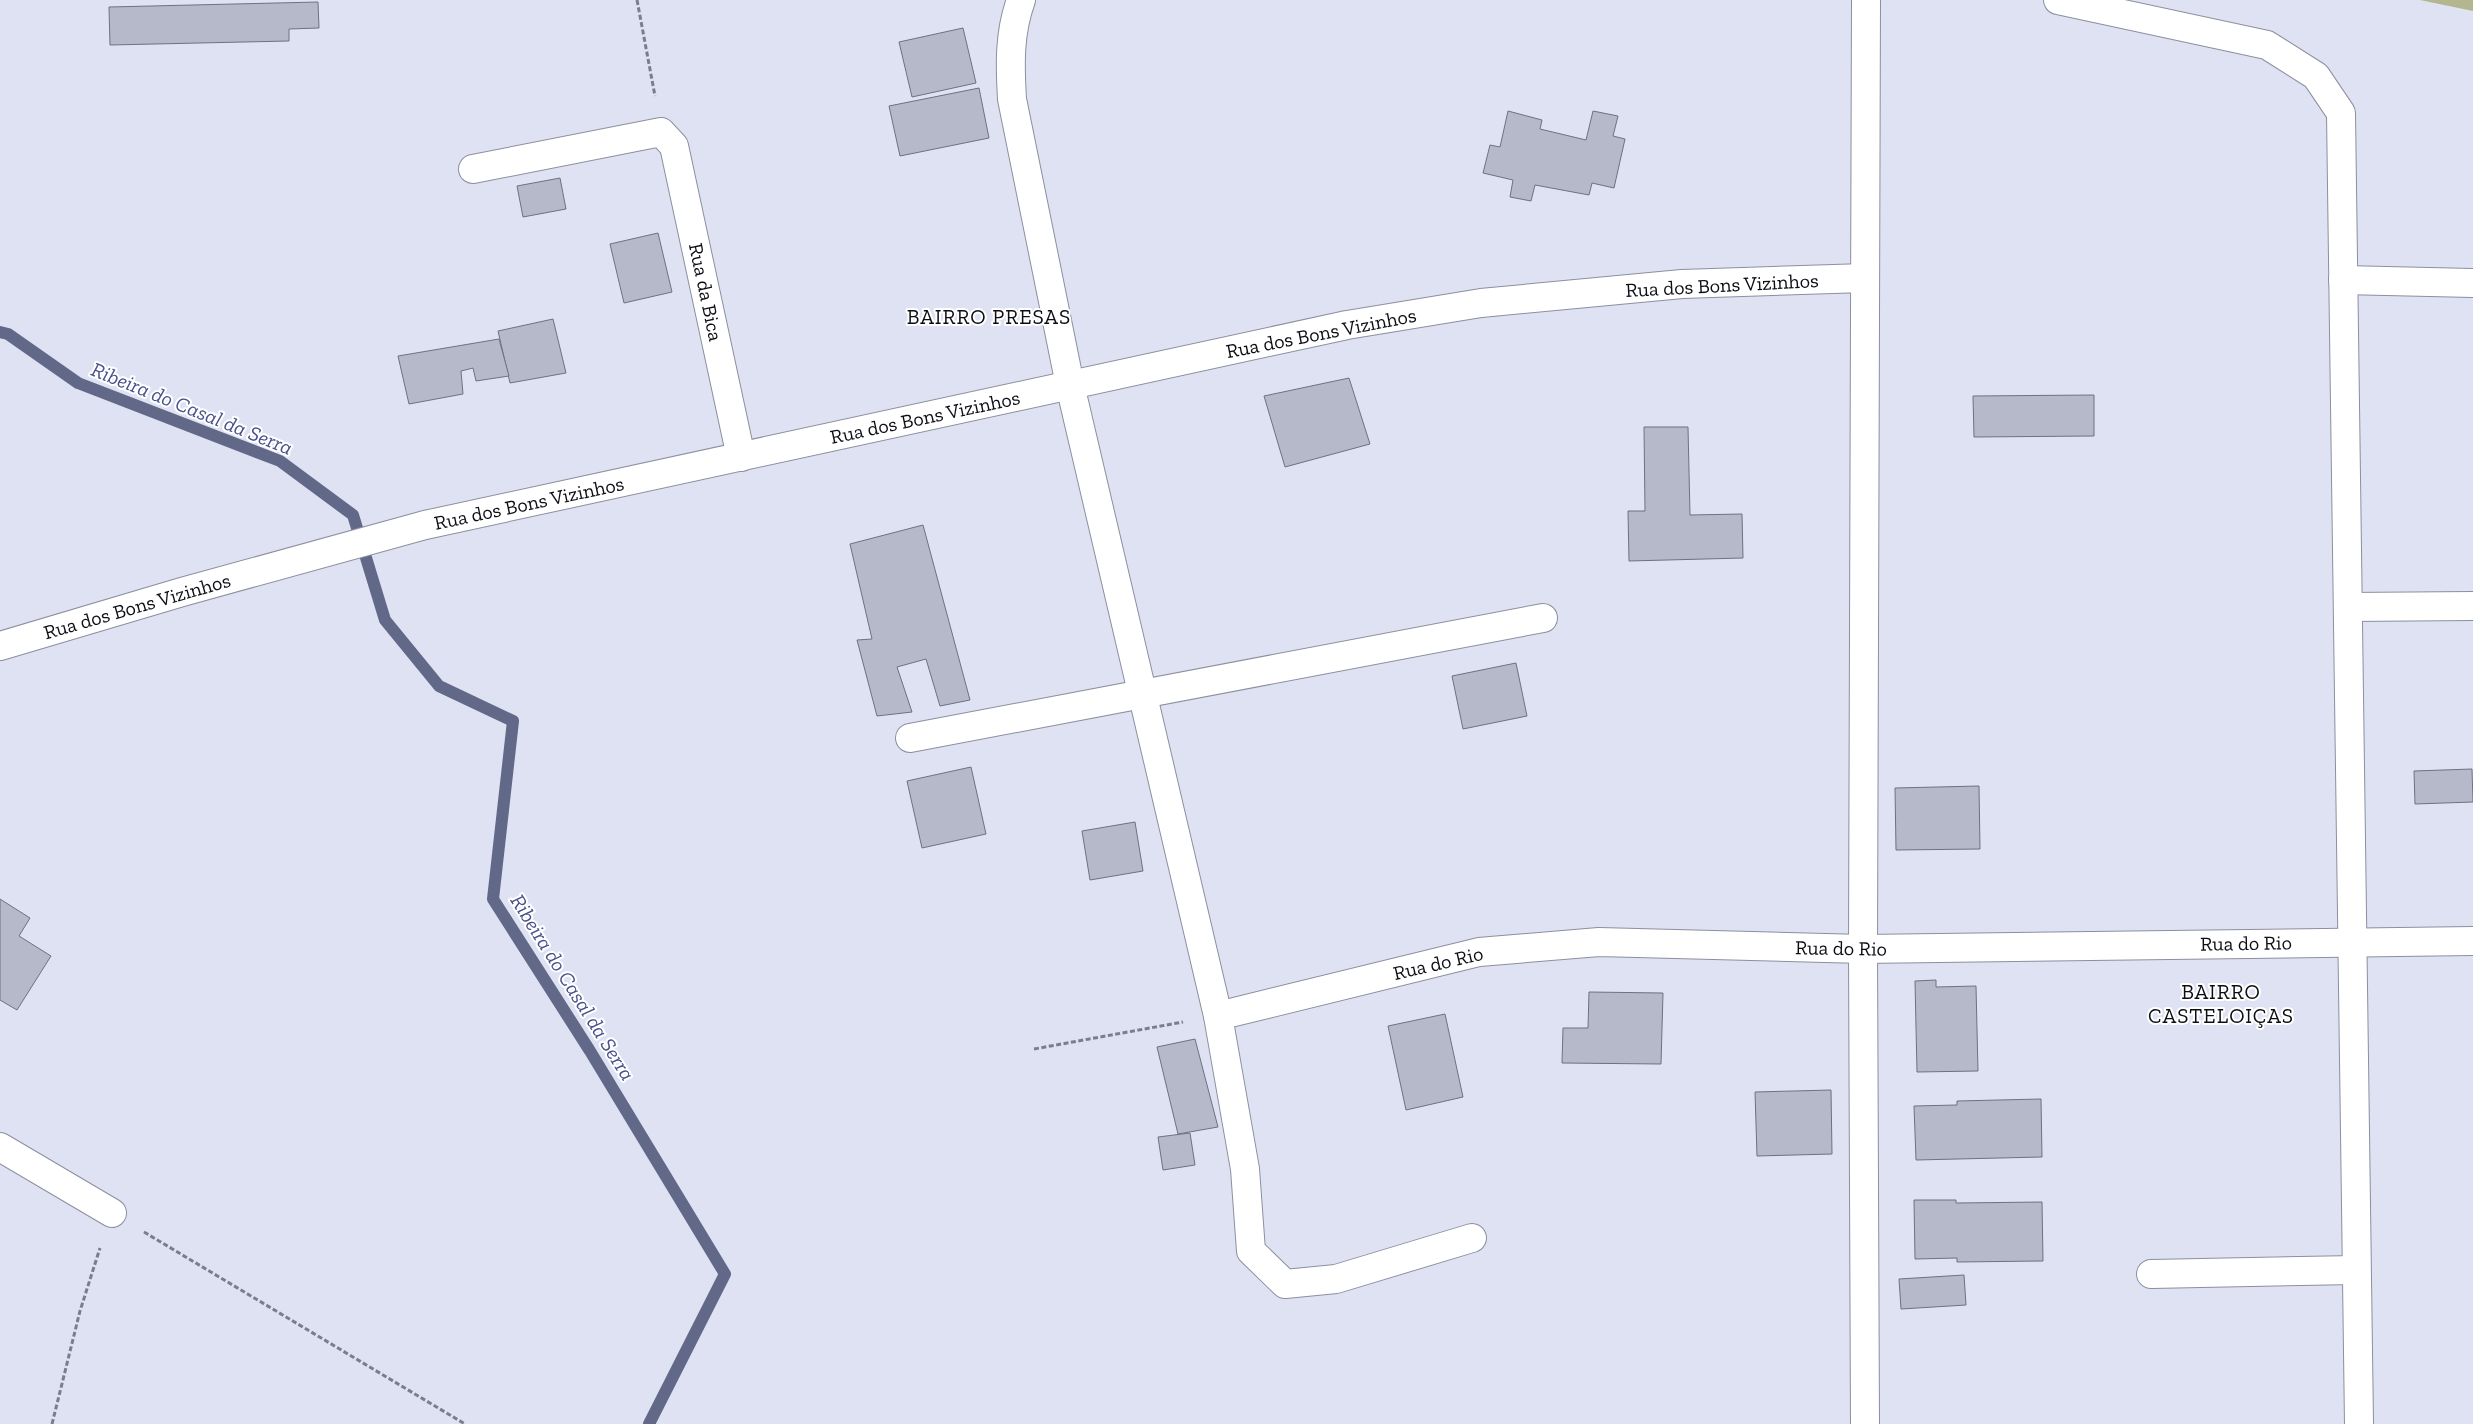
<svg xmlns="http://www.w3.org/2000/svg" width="2473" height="1424" viewBox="0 0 2473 1424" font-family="'Zilla Slab',serif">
  <rect width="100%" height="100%" fill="#dee2f3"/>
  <polygon fill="#b3b68f" points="2420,0 2473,0 2473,11"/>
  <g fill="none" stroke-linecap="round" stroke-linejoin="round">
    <polyline stroke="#626888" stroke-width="12" points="0,332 8,334 78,383 280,461 353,515 385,620 439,686 513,721 493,899 590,1051 725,1274 649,1424"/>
  </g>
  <g fill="#b5b9c9" stroke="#6e7180">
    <polygon points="318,2 319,28 289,29 289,41 110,45 109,7"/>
    <polygon points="963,28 976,83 912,97 899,42"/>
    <polygon points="979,88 989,138 900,156 889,106"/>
    <polygon points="1508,111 1542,120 1540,129 1586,140 1593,111 1618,116 1613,136 1625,139 1614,188 1592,183 1589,195 1535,185 1531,201 1510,197 1513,180 1483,173 1490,145 1500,147"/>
    <polygon points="560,178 566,209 523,217 517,186"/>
    <polygon points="658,233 672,292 624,303 610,244"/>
    <polygon points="553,319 566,373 510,383 498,331"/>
    <polygon points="499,339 509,376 476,381 473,368 461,371 463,394 409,404 398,356"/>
    <polygon points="1349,378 1370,444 1285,467 1264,396"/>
    <polygon points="2094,395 2094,436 1974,437 1973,396"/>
    <polygon points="1644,427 1688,427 1690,515 1742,514 1743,558 1629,561 1628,511 1645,511"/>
    <polygon points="923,525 970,700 940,706 926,659 897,667 912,712 877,716 857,640 872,639 850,544"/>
    <polygon points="1516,663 1527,716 1463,729 1452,676"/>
    <polygon points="971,767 986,834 922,848 907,781"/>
    <polygon points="2472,769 2473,802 2415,804 2414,771"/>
    <polygon points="1979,786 1980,849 1896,850 1895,788"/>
    <polygon points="1135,822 1143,871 1090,880 1082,831"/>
    <polygon points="0,899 30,918 19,936 51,956 17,1010 0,1000"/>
    <polygon points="1936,980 1936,987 1976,986 1978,1071 1917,1072 1915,981"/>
    <polygon points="1589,992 1663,993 1661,1064 1562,1063 1563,1028 1588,1028"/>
    <polygon points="1445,1014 1463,1097 1406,1110 1388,1026"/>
    <polygon points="1195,1039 1218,1127 1178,1134 1157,1047"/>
    <polygon points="1831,1090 1832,1154 1757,1156 1755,1092"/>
    <polygon points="2041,1099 2042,1157 1916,1160 1914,1106 1957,1105 1957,1101"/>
    <polygon points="1190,1133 1195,1165 1163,1170 1158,1137"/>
    <polygon points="1914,1200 1956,1200 1956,1203 2042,1202 2043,1261 1957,1262 1957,1258 1915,1259"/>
    <polygon points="1964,1275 1966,1305 1901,1309 1899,1279"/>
  </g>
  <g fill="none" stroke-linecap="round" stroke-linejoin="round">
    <g stroke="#8c8f9f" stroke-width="30">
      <g id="minor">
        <path d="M1021 0C1009 33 1010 65 1012 99L1070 385 1218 1016 1245 1169 1251 1251 1285 1284 1336 1279 1472 1238"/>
        <polyline points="2058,0 2267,45 2316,76 2341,113 2359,1424"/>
        <polyline points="473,169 661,132 674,146 741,457"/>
        <polyline points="2343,280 2473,283"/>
        <polyline points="2348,607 2473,606"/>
        <polyline points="0,646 182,592 425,525 1347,325 1481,303 1682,284 1865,278"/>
        <polyline points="910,738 1543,618"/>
        <polyline points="1218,1016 1479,952 1599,942 1863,949 2473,941"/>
        <polyline points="0,1147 112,1213"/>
        <polyline points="2151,1274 2356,1270"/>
        <polyline points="1865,1424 1863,949 1866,0"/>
      </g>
    </g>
    <g stroke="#7b7e8a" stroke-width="3" stroke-dasharray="5 2.5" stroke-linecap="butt">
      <polyline points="637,0 655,96"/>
      <polyline points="1034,1049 1183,1022"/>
      <polyline points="144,1232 465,1424"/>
      <polyline points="52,1424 80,1311 100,1248"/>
    </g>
    <use href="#minor" stroke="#fff" stroke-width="28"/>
  </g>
  <g text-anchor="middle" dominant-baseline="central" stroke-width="4" stroke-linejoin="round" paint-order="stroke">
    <g font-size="20" fill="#0d0e14" stroke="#fff">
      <text transform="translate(1722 285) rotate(-3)">Rua dos Bons Vizinhos</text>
      <text transform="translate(706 292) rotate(78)">Rua da Bica</text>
      <text transform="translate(1321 333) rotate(-11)">Rua dos Bons Vizinhos</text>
      <text transform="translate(925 417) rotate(-12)">Rua dos Bons Vizinhos</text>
      <text transform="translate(529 503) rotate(-12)">Rua dos Bons Vizinhos</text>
      <text transform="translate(137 606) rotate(-16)">Rua dos Bons Vizinhos</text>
      <text transform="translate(2246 943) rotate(-1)">Rua do Rio</text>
      <text transform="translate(1841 948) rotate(1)">Rua do Rio</text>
      <text transform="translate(1438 963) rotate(-13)">Rua do Rio</text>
    </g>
    <g font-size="21" letter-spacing="1" fill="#0d0e14" stroke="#fff">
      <text x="989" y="316">BAIRRO PRESAS</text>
      <text x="2221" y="991">BAIRRO<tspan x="2221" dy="24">CASTELOIÇAS</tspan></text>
    </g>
    <g font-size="21" font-style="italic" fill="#49518b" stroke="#fff">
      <text transform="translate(192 408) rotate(22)">Ribeira do Casal da Serra</text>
      <text transform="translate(573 987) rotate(58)">Ribeira do Casal da Serra</text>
    </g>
  </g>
</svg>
